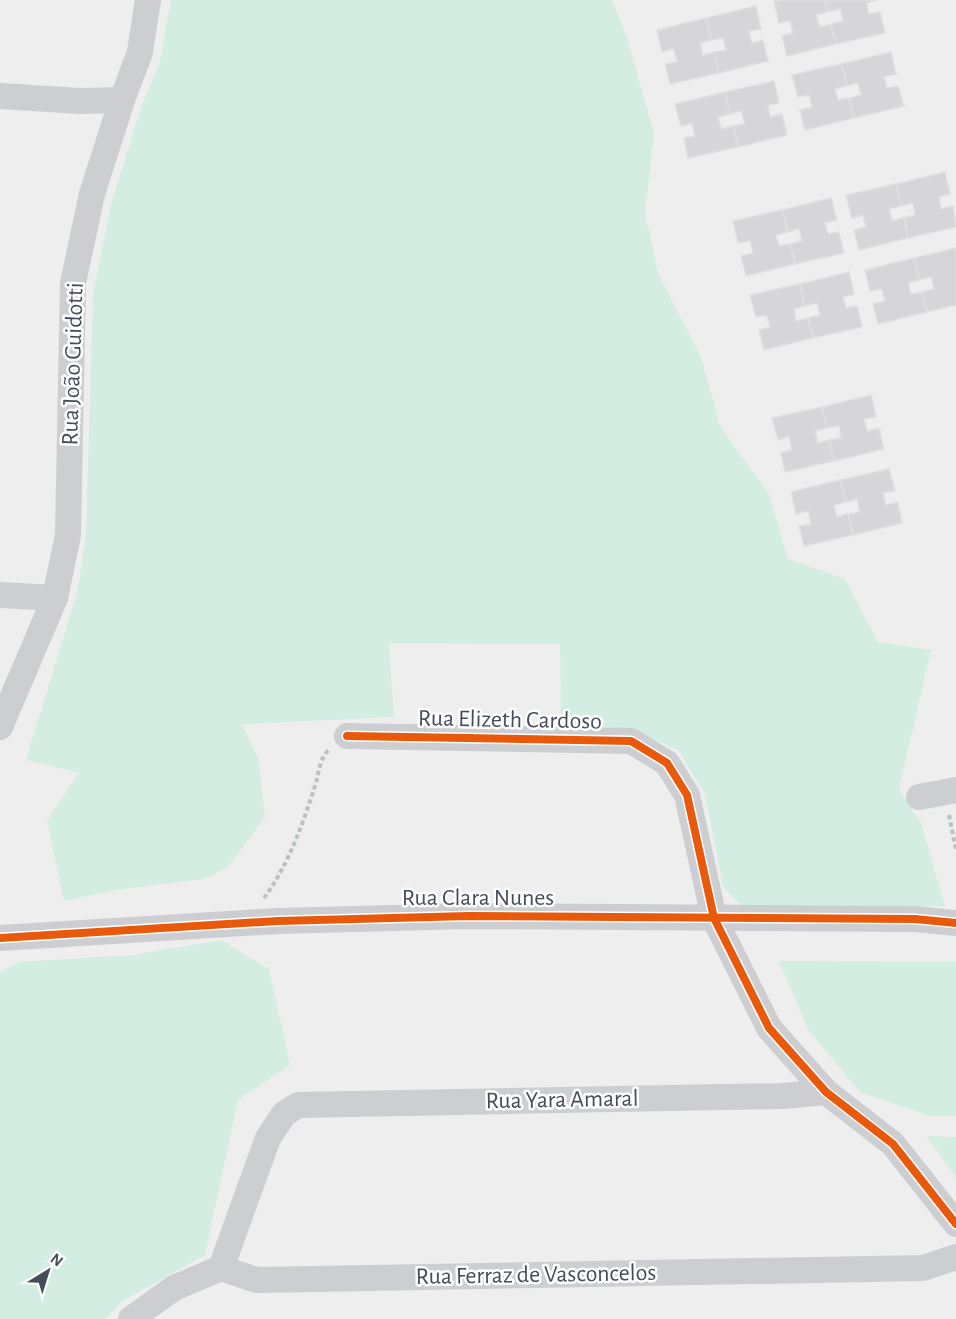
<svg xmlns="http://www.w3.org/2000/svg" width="956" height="1319" viewBox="0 0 956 1319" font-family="'Alegreya Sans',sans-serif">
  <rect width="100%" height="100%" fill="#efeeee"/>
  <g fill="#d3ede2">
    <polygon points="171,0 612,0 627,37 654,134 645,214 658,273 701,357 720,426 769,494 788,559 845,579 878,642 931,650 899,789 921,823 945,906 740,905 723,886 705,794 678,750 630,730 561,722 560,644 389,643 394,717 242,724 259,760 265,817 228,867 204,879 115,890 64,901 47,821 79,773 26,760 78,589 86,533 93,293 111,204 142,105 160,61"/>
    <polygon points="221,940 269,969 290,1065 238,1100 205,1255 121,1302 105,1319 0,1319 0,973 19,962 133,955"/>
    <polygon points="779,961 956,962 956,1116 930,1116 860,1092 808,1029"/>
    <polygon points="926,1136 956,1137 956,1177"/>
  </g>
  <g fill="#d6d6d9" stroke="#e0e0e1" stroke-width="1.5">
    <polygon points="780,0 825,0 828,12 816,15 820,27 831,24 836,44 787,56 782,36 793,33 790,21 779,23 774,1"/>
    <polygon points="825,0 877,0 866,3 869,14 880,12 885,33 836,44 831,24 843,21 840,9 828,12"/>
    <polygon points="756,6 761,29 749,31 752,43 763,40 768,61 719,73 714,52 726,50 723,38 711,40 706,18"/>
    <polygon points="706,18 711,40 700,43 703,55 714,52 719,73 670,84 665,64 677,62 674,49 662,52 657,30"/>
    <polygon points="891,52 896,74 884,77 887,88 898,86 904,106 854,118 849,98 861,95 858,83 847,86 841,64"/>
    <polygon points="841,64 847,86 835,89 838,100 849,98 854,118 805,130 800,110 812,107 809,95 798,97 792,75"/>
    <polygon points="774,81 779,103 768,105 770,117 782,114 787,135 738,147 733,126 745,124 741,111 730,114 725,92"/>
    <polygon points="725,92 730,114 718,117 721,129 733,126 738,147 688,158 684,138 695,136 692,123 681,126 675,104"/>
    <polygon points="945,172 950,194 939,197 941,209 953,206 956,227 908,238 904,218 915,215 913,203 901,206 896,184"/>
    <polygon points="896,184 901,206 889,209 892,221 904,218 908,238 859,250 854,230 866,227 863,215 852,218 846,195"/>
    <polygon points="831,198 837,220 825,223 828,234 839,232 844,253 795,264 790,244 802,241 799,229 788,232 782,210"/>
    <polygon points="782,210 788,232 776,235 779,246 790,244 795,264 746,276 741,256 753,253 750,241 738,243 733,221"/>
    <polygon points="956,248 956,305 927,312 922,292 934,289 931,277 919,280 914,258"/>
    <polygon points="914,258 919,280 908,283 911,294 922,292 927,312 878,324 873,304 885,301 882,289 870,291 865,270"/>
    <polygon points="849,272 854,294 843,297 846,308 857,306 862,327 813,338 808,318 820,315 817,303 805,306 800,284"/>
    <polygon points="800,284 805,306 794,309 796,321 808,318 813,338 764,350 759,330 770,327 767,315 756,317 750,295"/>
    <polygon points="871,395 876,417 864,419 867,431 879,428 884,449 834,461 829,440 841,438 839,426 827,428 822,407"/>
    <polygon points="822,407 827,428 815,431 818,443 829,440 834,461 785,472 781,453 792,450 789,437 778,440 772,418"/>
    <polygon points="889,469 895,491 883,493 886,505 898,502 902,523 853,535 848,514 860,512 857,499 846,502 840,480"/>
    <polygon points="840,480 846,502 834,505 837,517 848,514 853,535 804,546 799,526 811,524 808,511 796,514 791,492"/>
  </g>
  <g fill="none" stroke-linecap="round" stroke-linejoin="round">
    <g stroke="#b9c3c2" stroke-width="4" stroke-dasharray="4.5 3" stroke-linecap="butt">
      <polyline points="949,815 956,850"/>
      <path d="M264 898C289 864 303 823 316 783 319 772 320 757 329 750"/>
    </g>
    <g stroke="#cdced1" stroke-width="26">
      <polyline points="0,96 80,101 122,100"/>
      <polyline points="0,595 55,598"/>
      <polyline points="0,727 55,598 68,535 73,283 92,194 122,100 140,52 148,0"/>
      <polyline points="347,736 631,741 667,763 687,795 714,918 769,1028 826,1092 893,1144 956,1224"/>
      <polyline points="919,797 956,790"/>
      <polyline points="0,938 278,921 469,916 915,919 956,923"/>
      <polyline points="221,1268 268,1138 284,1114 298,1105 783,1096 826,1092"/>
      <polyline points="131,1319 174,1288 221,1268 256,1280 923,1268 956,1257"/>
    </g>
    <g stroke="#fff" stroke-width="11">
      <g id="cycleway">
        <polyline points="347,736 631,741 667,763 687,795 714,918 769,1028 826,1092 893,1144 956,1224"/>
        <polyline points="0,938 278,921 469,916 915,919 956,923"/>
      </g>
    </g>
    <use href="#cycleway" stroke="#e8590c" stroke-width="8"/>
  </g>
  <g text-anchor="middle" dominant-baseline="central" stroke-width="5" stroke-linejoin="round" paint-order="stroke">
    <g font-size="24" fill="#464d5a" stroke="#fff">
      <text transform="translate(73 364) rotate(-88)">Rua João Guidotti</text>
      <text transform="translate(510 720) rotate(1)">Rua Elizeth Cardoso</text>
      <text x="478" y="898">Rua Clara Nunes</text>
      <text transform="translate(562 1100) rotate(-1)">Rua Yara Amaral</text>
      <text transform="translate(536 1275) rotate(-1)">Rua Ferraz de Vasconcelos</text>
    </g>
  </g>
  <g transform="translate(48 1271) rotate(38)" stroke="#ffffff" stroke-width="4.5" paint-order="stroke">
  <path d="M0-4.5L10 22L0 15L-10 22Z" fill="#464d5a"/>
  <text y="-9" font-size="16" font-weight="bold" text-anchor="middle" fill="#464d5a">N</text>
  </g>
</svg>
